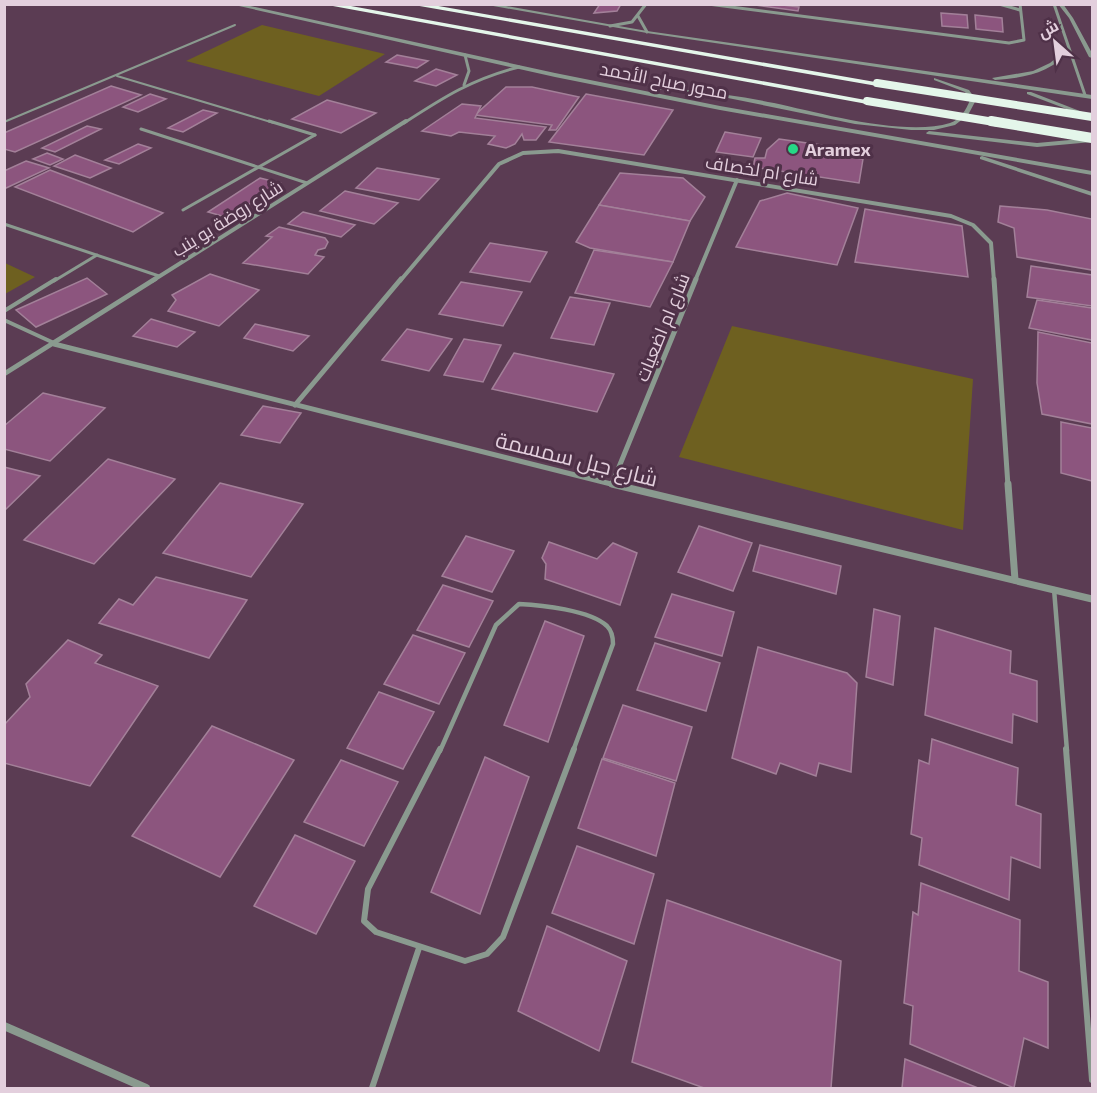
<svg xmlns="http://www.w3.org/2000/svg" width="1097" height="1093" viewBox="0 0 1097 1093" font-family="'Exo 2',Cairo,sans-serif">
  <rect width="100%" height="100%" fill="#5b3c53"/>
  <g fill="#6e6020">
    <polygon points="262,25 385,54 319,96 186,61"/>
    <polygon points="5,263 35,277 5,294"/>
    <polygon points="732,326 973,379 963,530 679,457"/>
  </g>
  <g fill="#8c557e" stroke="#a38099" stroke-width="1.5">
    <polygon points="600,4 621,4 617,11 594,13"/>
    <polygon points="748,4 774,4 799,7 798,11"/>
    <polygon points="941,13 967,15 968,28 942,26"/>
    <polygon points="975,15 1002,18 1003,32 976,29"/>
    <polygon points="397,55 428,61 417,68 386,62"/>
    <polygon points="436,69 457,75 436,86 415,81"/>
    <polygon points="111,86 141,95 15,152 4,149 4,133"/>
    <polygon points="506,87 532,87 579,97 556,130 549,130 552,125 475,115"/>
    <polygon points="150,94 166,99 138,112 123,107"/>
    <polygon points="586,94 673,110 644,155 549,142"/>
    <polygon points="327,100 376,113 341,133 292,119"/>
    <polygon points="462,104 481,106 475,118 546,127 536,140 524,140 522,134 515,144 506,148 488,144 495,136 459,132 451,136 422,131"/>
    <polygon points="203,110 217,113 183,132 168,128"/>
    <polygon points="87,126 101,129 55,152 42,148"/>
    <polygon points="725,132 761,138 753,157 716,152"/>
    <polygon points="779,139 849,149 848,157 863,159 859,183 753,167 755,158 765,158 767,150"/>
    <polygon points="138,144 151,148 119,164 105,160"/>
    <polygon points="47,153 63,159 50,165 33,159"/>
    <polygon points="75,155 111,168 90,178 54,166"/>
    <polygon points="26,161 49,168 4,189 4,171"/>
    <polygon points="377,168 439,179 419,200 356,188"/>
    <polygon points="50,170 163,213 133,232 15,187"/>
    <polygon points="620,173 683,178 705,197 690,221 599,205"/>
    <polygon points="260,178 280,183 229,218 208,212"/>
    <polygon points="345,191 398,203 374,224 320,211"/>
    <polygon points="787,193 858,208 837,265 736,247 760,201"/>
    <polygon points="599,205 690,221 673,262 590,248 576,242"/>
    <polygon points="1000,206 1047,210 1092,219 1092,270 1017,257 1014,228 998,222"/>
    <polygon points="865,209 962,226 968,277 855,262"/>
    <polygon points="303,212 355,225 341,237 288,224"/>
    <polygon points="279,227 325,238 328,242 325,248 318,250 315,255 324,257 308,274 243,263 272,237 266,236"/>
    <polygon points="490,243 547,252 530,282 470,272"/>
    <polygon points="594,250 673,262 650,307 575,293"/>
    <polygon points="1031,266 1092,275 1092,306 1027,297"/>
    <polygon points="210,274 259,290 219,326 168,311 176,300 172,295"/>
    <polygon points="87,278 107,294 36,327 16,310"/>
    <polygon points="461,282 522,292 503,326 439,314"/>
    <polygon points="570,297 610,303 594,345 551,338"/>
    <polygon points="1037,300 1092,308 1092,340 1029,328"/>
    <polygon points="151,319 195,332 177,347 133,336"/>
    <polygon points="255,324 309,336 293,351 244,338"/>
    <polygon points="407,329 452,339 429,371 382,360"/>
    <polygon points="1038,332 1092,343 1092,424 1042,414 1037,383"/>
    <polygon points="464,339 501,345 483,382 444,375"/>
    <polygon points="514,353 614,374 597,412 492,389"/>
    <polygon points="43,393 105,408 50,461 4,449 4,426"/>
    <polygon points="263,406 301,413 280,443 241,435"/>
    <polygon points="1061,422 1092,428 1092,481 1061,473"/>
    <polygon points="108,459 175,479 94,564 24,540"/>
    <polygon points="4,467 40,476 4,511"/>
    <polygon points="220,483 303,504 251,577 163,553"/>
    <polygon points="699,526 752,543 733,591 678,572"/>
    <polygon points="466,536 514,551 492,592 442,576"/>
    <polygon points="549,542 597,559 613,543 637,553 620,605 545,579 546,564 542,558"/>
    <polygon points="760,545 841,566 836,594 753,571"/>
    <polygon points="156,577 247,600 209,658 99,623 119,599 133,605"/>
    <polygon points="443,585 493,601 469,647 417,630"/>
    <polygon points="672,594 734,612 722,656 655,637"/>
    <polygon points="874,609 900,616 893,685 866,677"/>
    <polygon points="545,621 584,636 548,742 504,725"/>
    <polygon points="935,628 1011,651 1010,673 1037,681 1037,722 1013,714 1012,743 925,715"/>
    <polygon points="413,635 465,653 439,704 384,684"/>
    <polygon points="68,640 102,655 95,663 158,686 90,786 4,763 4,725 30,697 26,684"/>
    <polygon points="655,643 720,663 706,711 637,690"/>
    <polygon points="758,647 847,673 857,683 851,772 819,763 816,776 780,763 776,774 732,758"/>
    <polygon points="379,692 434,712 403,769 347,748"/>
    <polygon points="623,705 692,727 676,781 603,758"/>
    <polygon points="212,726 294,760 220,877 132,836"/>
    <polygon points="932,739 1018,768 1016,805 1041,814 1040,868 1011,857 1009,900 919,865 922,838 911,834 919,760 929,764"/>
    <polygon points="485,757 529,777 480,914 431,892"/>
    <polygon points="602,759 675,783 656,856 578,828"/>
    <polygon points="341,760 398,782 364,846 304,822"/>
    <polygon points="295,835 355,861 316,934 254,906"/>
    <polygon points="577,846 654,874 634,944 552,913"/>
    <polygon points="921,883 1020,920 1019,971 1048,982 1048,1048 1024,1038 1014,1088 910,1044 913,1006 904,1003 913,912 918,915"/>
    <polygon points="667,900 841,961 831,1088 704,1088 632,1062"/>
    <polygon points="547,926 627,961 599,1051 518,1011"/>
    <polygon points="905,1059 978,1088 902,1088"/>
  </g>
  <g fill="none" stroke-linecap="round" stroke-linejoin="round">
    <g stroke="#8a9a8f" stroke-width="2">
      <polyline points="117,76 274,123"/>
      <polyline points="4,122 235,25"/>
    </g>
    <g stroke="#8a9a8f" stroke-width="3">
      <polyline points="269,121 315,135"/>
      <polyline points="141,129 307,183"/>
      <polyline points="183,210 315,135"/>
      <polyline points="4,224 159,276"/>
      <polyline points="54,281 97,255"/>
    </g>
    <g stroke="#8a9a8f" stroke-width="4">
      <polyline points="4,311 56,279"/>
      <polyline points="4,320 54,343"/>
    </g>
    <g stroke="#8a9a8f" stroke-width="4.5">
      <polyline points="1054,589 1067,751"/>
      <path d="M440 751 496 625 519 604C541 605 590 610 607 626 612 631 613 638 613 644L573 751"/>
    </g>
    <g stroke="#8a9a8f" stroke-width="6">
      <polyline points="440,749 368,889 364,921 376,932 465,961 487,954 503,937 574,749"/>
      <polyline points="1066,749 1092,1080"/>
      <polyline points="372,1088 419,948"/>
    </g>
    <g stroke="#8a9a8f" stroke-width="3">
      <polyline points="708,4 1009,43 1024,40 1020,4"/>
      <polyline points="999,4 1020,10"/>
      <polyline points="1054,4 1085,95"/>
      <polyline points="638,16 647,32"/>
      <polyline points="610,26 632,22 646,4"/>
      <polyline points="464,85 469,71 465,55"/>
      <path d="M404 123C444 97 472 79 519 67"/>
    </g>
    <g stroke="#8a9a8f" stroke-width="4">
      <polyline points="152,281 406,121"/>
      <polyline points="400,281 499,164 523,153 558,151 951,216 973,225 991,243 994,281"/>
      <polyline points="695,281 737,180"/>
    </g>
    <g stroke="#8a9a8f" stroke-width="5">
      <polyline points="994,279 1008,486"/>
      <polyline points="54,344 619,486"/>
      <polyline points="4,374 155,279"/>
      <polyline points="295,405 401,279"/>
      <polyline points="612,484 696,279"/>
    </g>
    <g stroke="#8a9a8f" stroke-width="7">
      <polyline points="612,484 1092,599"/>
      <polyline points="1008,484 1015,580"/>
    </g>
    <polyline stroke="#8a9a8f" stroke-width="8" points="4,1026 146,1088"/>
    <g fill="#8a9a8f" fill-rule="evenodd">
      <polygon points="230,4 241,4 555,73 720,106 1092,171 1092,175 720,110 555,77"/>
      <polygon points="482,4 495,4 647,31 1092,95 1092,99 647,33"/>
      <polygon points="1058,4 1063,4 1073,18 1092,53 1092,58 1089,57 1069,18"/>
      <path d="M1068 48 1071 50C1050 73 1025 78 995 80L992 78 1033 71 1050 63Z"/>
      <path d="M934 78 969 90 976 100 968 115 955 125 934 130H911L855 124 728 98 647 88C658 84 676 88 688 90 716 93 745 97 774 103 820 113 905 137 950 123 960 120 966 110 970 100L965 92 934 80Z"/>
      <polygon points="1027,92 1031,92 1090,115 1085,116 1027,94"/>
      <polygon points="929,131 1037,143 1092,138 1092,142 1037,147 927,134 926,133"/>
      <polygon points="982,156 1092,192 1092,196 980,159 980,157"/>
    </g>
    <g fill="#e4f6ea" fill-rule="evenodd">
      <polygon points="322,4 340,4 871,101 867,104"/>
      <polygon points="408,4 427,4 881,83 877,86"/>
    </g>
    <g stroke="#e4f6ea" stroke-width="8">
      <polyline points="877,83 1092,117"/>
      <polyline points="867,101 1000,123"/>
    </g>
    <polyline stroke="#e4f6ea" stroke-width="10" points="991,121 1092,138"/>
  </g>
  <circle fill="#26d886" stroke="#4f3148" stroke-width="2" cx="793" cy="149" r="6"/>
  <g text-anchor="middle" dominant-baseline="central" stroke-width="6" stroke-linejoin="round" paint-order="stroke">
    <g font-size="18" fill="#e3cfdd" stroke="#4f3148">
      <text transform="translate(664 80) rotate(11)">محور صباح الأحمد</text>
      <text transform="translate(762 170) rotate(9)">شارع ام لخصاف</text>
      <text transform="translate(227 218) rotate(-32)">شارع روضة بو ينب</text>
      <text transform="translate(662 327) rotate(-68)">شارع ام اضعيات</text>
    </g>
    <g font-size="18" font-weight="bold" fill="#e3cfdd" stroke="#4f3148" text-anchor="start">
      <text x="805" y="149">Aramex</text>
    </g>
    <g font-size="22" fill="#e3cfdd" stroke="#4f3148">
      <text transform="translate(577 458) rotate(14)">شارع جبل سمسمة</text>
    </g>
  </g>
  <rect width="1097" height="1093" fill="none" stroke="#e3cfdd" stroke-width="12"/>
  <g transform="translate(1055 42) rotate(332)" stroke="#4f3148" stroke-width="4.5" paint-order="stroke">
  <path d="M0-4.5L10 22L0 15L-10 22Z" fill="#e3cfdd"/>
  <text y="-9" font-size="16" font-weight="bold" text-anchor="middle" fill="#e3cfdd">ش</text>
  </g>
</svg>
